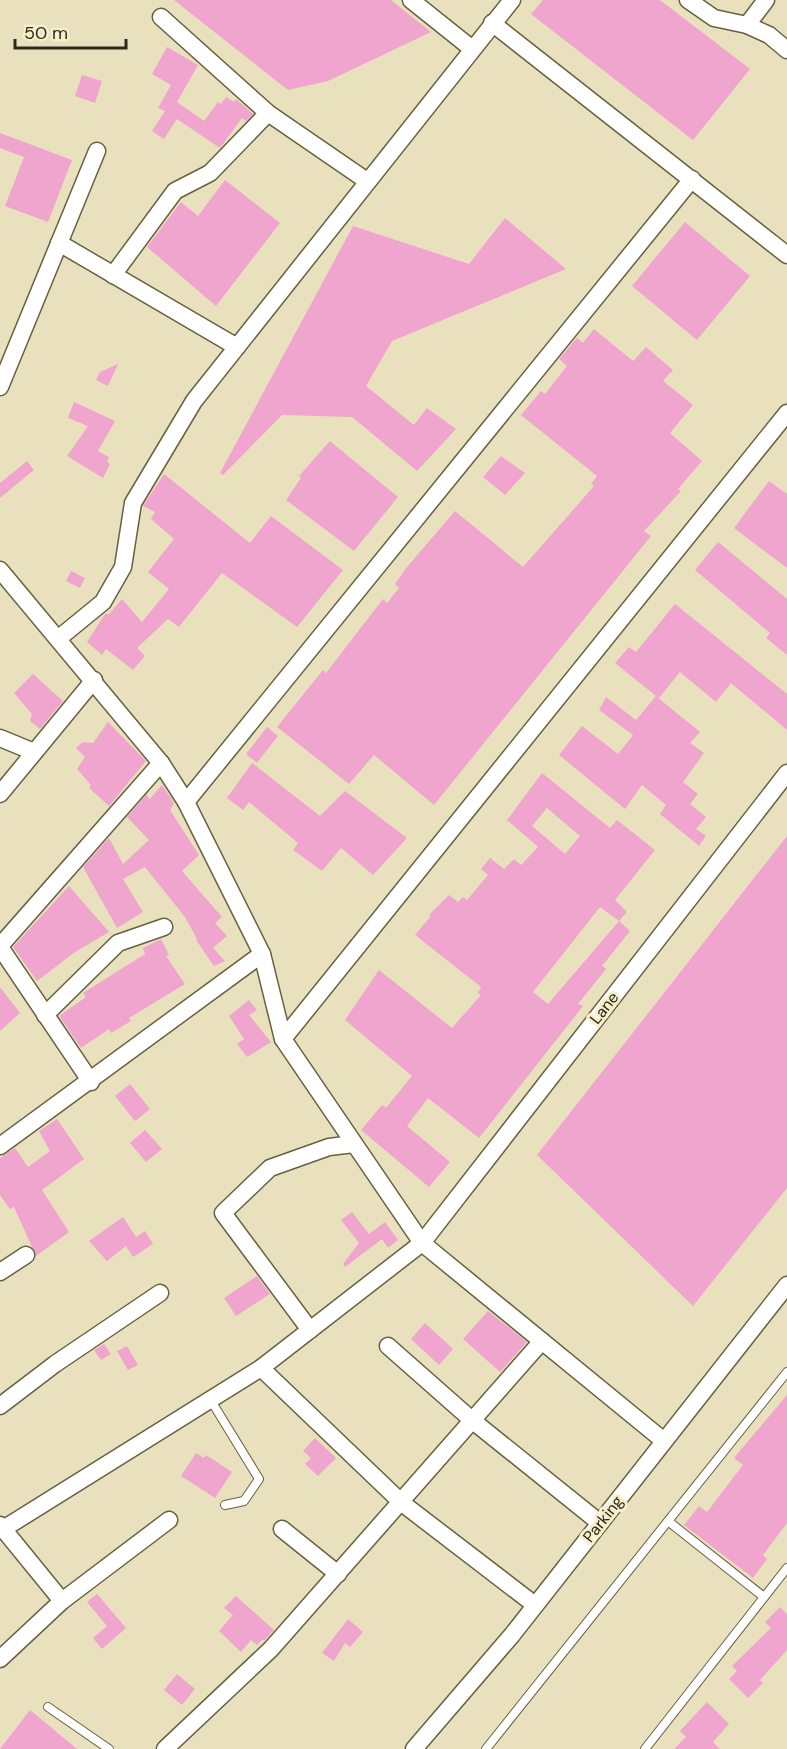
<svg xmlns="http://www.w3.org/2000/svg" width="787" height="1749" viewBox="0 0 787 1749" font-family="'DM Sans',sans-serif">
  <rect width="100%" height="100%" fill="#e9e1be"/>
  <g fill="#efa5cd" fill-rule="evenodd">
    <polygon points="174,0 391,0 431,32 328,81 288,90"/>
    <polygon points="543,0 660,0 750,69 693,140 531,14"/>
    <polygon points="167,47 198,65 177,102 204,121 218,102 221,104 226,97 234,102 236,99 253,114 246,121 242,118 220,148 177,119 164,139 152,131 165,111 158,108 171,85 152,74"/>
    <polygon points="82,75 102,81 95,103 75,96"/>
    <polygon points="0,133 72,160 48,222 5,206 24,157 0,148"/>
    <polygon points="225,180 280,223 216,306 147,247 181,202 198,216"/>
    <polygon points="505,218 566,269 392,341 366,386 414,425 427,408 456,429 417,471 352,417 282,415 223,475 220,473 353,226 469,264"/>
    <polygon points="685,222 750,276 697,340 632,286"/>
    <polygon points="594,329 633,361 646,347 673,370 663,381 693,405 670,433 702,461 678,489 681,491 644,531 651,536 434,805 374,755 349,784 277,727 323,670 326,673 383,599 387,603 399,588 395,584 407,567 455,511 523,567 594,486 591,484 597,476 521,415 541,391 545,394 567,366 559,359 577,338 583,343"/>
    <polygon points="118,364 108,386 96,380 100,372"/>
    <polygon points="74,402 115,421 98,451 109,457 107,462 110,464 103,478 67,456 88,426 68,418"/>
    <polygon points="330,441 398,497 354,551 286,500 301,478 299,476"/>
    <polygon points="501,456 525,473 505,495 483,477"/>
    <polygon points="27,461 34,470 0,498 0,483"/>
    <polygon points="164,474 250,543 271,516 343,570 297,627 222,573 179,627 168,619 137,648 145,656 133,670 106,649 102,655 87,642 105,614 109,614 122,599 142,622 169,589 148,572 174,539 151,519 155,512 143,506"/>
    <polygon points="769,481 787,494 787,568 734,528"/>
    <polygon points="718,542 787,599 787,655 766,638 770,633 695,570"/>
    <polygon points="71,571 85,578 80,588 66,581"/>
    <polygon points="675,604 787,694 787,730 731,683 716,702 680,672 659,698 657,697 700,732 690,743 704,753 683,782 698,794 690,804 706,817 696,829 706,836 699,846 660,814 666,805 642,785 625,809 559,755 582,726 618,754 633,735 599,710 606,697 636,720 656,696 615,663 629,647 636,652"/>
    <polygon points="33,674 63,701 40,729 30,721 32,714 14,693"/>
    <polygon points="108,722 146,761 109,806 89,788 91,785 77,769 85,757 76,748 83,742 93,743"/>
    <polygon points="267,727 278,736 257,763 246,754"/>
    <polygon points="252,763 320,816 345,791 407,838 373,875 341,848 322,871 293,850 298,843 249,802 243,810 227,798"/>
    <path d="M542 773 610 828 617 820 655 850 615 900 627 912 619 921 630 931 602 966 606 969 578 1004 583 1006 479 1138 428 1098 407 1126 450 1162 429 1187 361 1130 382 1105 386 1108 412 1076 345 1020 379 970 452 1028 481 995 478 993 481 987 415 935 431 916 429 915 449 895 458 902 463 897 467 900 488 875 481 869 490 858 504 869 514 859 521 865 538 847 507 820ZM547 808 580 836 565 854 532 826ZM600 907 619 921 548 1004 533 992Z"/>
    <polygon points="162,785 174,803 170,810 199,855 182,871 222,917 215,923 227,936 213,948 225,961 214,966 196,940 197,939 185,917 145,867 123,879 143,912 117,928 83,867 109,838 123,864 149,840 127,817 147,794 149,800"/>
    <polygon points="787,836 787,1188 693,1306 537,1155"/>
    <polygon points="69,886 109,932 75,952 37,981 13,947"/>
    <polygon points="161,939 169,955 166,956 185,984 129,1018 131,1021 111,1033 109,1029 81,1048 59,1016 86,997 83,993 145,954 143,948"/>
    <polygon points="0,987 20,1013 0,1031"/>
    <polygon points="249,1000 257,1010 249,1015 271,1042 247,1057 237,1044 244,1039 229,1016"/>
    <polygon points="130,1084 150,1109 135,1121 115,1096"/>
    <polygon points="57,1119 84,1159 42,1190 69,1232 36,1256 14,1207 10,1209 0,1195 0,1158 15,1148 28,1167 50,1151 39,1131"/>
    <polygon points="145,1130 162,1149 146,1162 130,1143"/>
    <polygon points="352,1212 369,1234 385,1222 398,1240 388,1248 382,1239 345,1267 343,1264 359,1243 341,1220"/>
    <polygon points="123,1217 136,1237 145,1231 153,1244 133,1257 126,1246 107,1261 89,1241"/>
    <polygon points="257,1276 270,1294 236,1316 224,1298"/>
    <polygon points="488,1311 527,1342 500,1372 463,1339"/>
    <polygon points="425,1323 453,1349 439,1365 411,1339"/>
    <polygon points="104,1344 111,1354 101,1360 94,1350"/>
    <polygon points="127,1346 138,1365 128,1370 117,1351"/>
    <polygon points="787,1395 787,1523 763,1555 767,1559 753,1578 684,1525 699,1506 707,1512 743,1465 734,1458"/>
    <polygon points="315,1438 336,1458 318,1476 305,1464 311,1458 303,1451"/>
    <polygon points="196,1453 204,1458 206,1455 232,1472 215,1498 181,1476"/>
    <polygon points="97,1594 126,1628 102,1649 93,1638 107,1626 87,1602"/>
    <polygon points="236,1596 274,1630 264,1641 263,1639 257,1645 251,1640 241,1652 219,1631 233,1615 224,1608"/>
    <polygon points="780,1607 787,1614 787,1650 760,1680 763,1683 748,1698 729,1679 737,1671 732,1666 771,1628 765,1622"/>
    <polygon points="348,1619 363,1632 350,1647 345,1643 334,1661 322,1653"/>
    <polygon points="177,1674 195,1689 182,1705 164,1690"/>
    <polygon points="707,1702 729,1724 713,1742 720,1749 674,1749 686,1737 680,1731"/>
    <polygon points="30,1710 77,1749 0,1749"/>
  </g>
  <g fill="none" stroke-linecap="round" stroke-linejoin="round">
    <g stroke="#676041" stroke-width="10">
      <g id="lane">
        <polyline points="210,1399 259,1479 244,1501 225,1505"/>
        <polyline points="668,1521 764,1597"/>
        <polyline points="48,1707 109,1749"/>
        <polyline points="486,1749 787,1372"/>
        <polyline points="645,1749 787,1568"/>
      </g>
    </g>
    <g stroke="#676041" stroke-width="19">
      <g id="street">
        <polyline points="411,0 471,48"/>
        <polyline points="688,0 714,18 747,25 769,35 787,50"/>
        <polyline points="161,17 268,113 367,181"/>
        <polyline points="492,23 787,255"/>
        <polyline points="747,25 766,0"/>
        <polyline points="59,243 237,347"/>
        <polyline points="113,275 175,191 210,173 268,113"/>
        <polyline points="0,387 97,151"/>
        <polyline points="0,570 161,763 186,802 262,954 283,1039 422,1243 664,1441"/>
        <polyline points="59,638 103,602 123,567 133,503 194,401 512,0"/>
        <polyline points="0,738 34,752"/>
        <polyline points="0,794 94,680"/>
        <polyline points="186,802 692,179"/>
        <polyline points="0,946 161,763"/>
        <polyline points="0,947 91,1082"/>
        <polyline points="45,1015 118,943 164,927"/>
        <polyline points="283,1039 787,413"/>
        <polyline points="0,1146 262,954"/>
        <polyline points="0,1272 26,1255"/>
        <polyline points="310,1330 223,1213 270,1168 329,1147 354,1144"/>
        <polyline points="388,1346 473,1421 600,1523"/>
        <polyline points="261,1368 402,1503 535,1605"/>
        <polyline points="0,1406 55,1364 160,1293"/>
        <polyline points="0,1525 62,1601"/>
        <polyline points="3,1529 261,1368 422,1243 787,773"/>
        <polyline points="282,1529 338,1574"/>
        <polyline points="0,1659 62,1601 169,1520"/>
        <polyline points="165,1749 271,1649 542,1341"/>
        <polyline points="414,1749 512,1635 787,1285"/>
      </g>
    </g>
    <use href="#lane" stroke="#fff" stroke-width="8"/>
    <use href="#street" stroke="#fff" stroke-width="16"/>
  </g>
  <g text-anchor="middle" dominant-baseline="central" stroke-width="6" stroke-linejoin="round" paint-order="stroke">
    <g font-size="16" fill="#2d2a1d" stroke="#f7efcb">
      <text transform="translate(604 1008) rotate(-52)">Lane</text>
      <text transform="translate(603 1519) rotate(-52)">Parking</text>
    </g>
  </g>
  <path d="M15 39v9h111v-9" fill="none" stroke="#2d2a1d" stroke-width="3"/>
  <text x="24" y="39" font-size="18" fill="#2d2a1d" stroke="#f7efcb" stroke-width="4.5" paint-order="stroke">50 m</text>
</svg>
